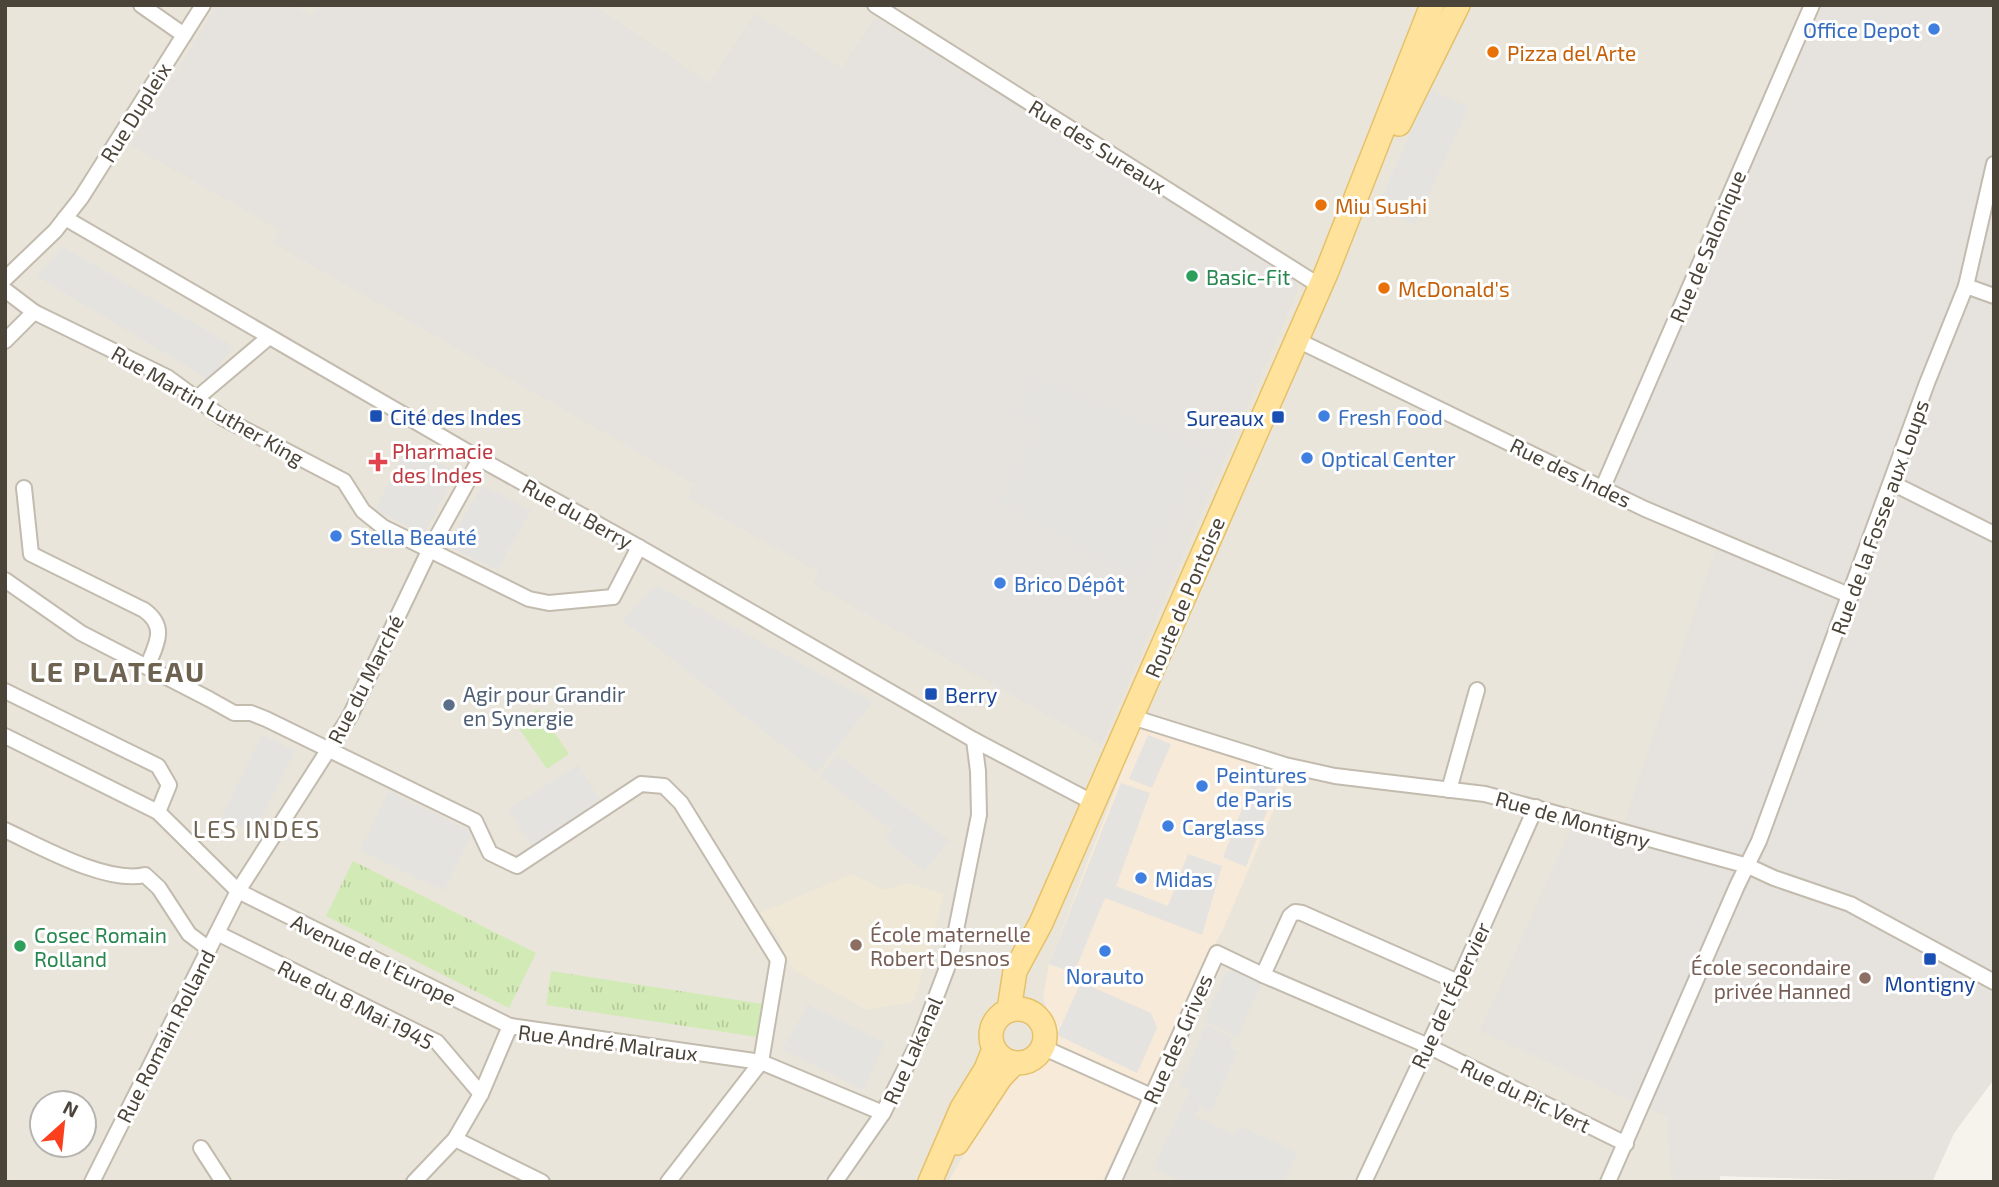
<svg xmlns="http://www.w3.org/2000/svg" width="1999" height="1187" viewBox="0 0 1999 1187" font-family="'Exo 2',sans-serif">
  <defs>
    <pattern id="park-tufts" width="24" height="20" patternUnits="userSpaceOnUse" patternTransform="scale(1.75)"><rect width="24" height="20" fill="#d2eab5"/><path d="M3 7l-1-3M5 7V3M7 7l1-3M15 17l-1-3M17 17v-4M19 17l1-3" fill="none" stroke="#b6ca9c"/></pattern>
  </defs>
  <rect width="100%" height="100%" fill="#f6f3ec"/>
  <path fill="#eae5da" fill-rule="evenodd" d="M5 5H1994V1079L1954 1133 1932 1182 1720 1176 1719 1182H5ZM42 1103H84V1145H42Z"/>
  <polygon fill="#f7ead8" points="1139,726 1288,776 1223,930 1207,957 1102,1182 948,1182 1009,1077 1042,1067 1057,1036 1043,998 1049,964"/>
  <g fill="#e6e2dd">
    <polygon points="217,5 294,5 312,16 320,5 593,5 709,83 755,13 842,68 875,17 1295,278 1298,290 1101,745 813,584 819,572 687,498 694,484 273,243 280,230 130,145"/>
    <polygon points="1823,5 1994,5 1994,1079 1954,1133 1932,1182 1720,1176 1719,1182 1671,1182 1667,1117 1480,1031 1570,830 1618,841 1721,533 1613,487"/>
  </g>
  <polygon fill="#efe8d6" points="852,874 884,890 907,883 944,894 914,1001 868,1010 794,970 784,954 779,937 760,913"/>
  <polygon fill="#d2eab5" points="538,709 569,754 547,769 516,724"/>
  <g fill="url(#park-tufts)">
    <polygon points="353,861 536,953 509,1008 326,916"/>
    <polygon points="551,971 763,1004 757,1037 546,1005"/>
  </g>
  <g fill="#e5e3e0">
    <polygon points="1430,89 1469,107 1415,225 1377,208"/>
    <polygon points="64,247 233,346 210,380 36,276"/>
    <polygon points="1035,376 1212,449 1140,580 998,502 1039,427 1014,413"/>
    <polygon points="407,447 457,472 424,534 375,510"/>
    <polygon points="482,485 531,510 498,570 447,546"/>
    <polygon points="656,585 873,702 817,773 622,620"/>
    <polygon points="262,734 295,751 254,833 221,817"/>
    <polygon points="1148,735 1171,744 1152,788 1129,779"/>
    <polygon points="837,755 949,840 925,871 885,840 892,830 820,776"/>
    <polygon points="578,765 603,804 533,848 508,809"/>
    <polygon points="1257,771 1280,777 1246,867 1223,857"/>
    <polygon points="1121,783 1150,793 1116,886 1168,906 1188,854 1222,866 1202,935 1105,898 1074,973 1049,964"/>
    <polygon points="389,791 473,832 444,891 360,850"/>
    <polygon points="1237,968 1262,981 1238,1037 1204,1021 1226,973"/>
    <polygon points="1081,982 1151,1013 1157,1028 1137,1073 1057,1035"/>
    <polygon points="808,1004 885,1043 863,1090 782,1050"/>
    <polygon points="1206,1025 1234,1038 1229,1048 1238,1052 1211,1111 1200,1106 1195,1116 1235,1134 1240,1126 1298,1153 1284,1182 1182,1182 1153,1168 1190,1090 1179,1085"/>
  </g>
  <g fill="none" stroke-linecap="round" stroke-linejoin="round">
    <g stroke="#c2bbae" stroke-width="18">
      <g id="minor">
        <polyline points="141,5 184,35"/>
        <polyline points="875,5 1320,286"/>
        <polyline points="65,218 480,459 639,547 974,740 1094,803"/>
        <polyline points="5,279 55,231 81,198 203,5"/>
        <polyline points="1966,286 1994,296"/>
        <polyline points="5,290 34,312"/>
        <polyline points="1295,339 1645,509 1851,596"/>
        <polyline points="5,341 34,312 167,377 223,418 344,481 363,511 383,527 529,599 549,603 613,597 639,547"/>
        <polyline points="197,398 268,338"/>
        <polyline points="1892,483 1994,534"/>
        <polyline points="1603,487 1812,5"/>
        <path d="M24 488 31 554 144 610C168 627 156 645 147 667"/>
        <polyline points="5,580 81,633 209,699 234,713 251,713 266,719 475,821 490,853 517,866 641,784 664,786 681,803 778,960 761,1062 883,1113"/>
        <polyline points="5,691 158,766 169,785 158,812"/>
        <polyline points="1132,717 1285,765 1335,776 1485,794 1748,866 1774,878 1850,904 1994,982"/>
        <polyline points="5,736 158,812 238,891 510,1026"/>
        <polyline points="1449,790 1477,690"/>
        <path d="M5 830C41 847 107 884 145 875L159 888 189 934 209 949"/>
        <polyline points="217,933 437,1042 481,1094"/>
        <polyline points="1263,975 1290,916 1295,912 1302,913 1458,982"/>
        <polyline points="1042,1047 1151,1096"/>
        <polyline points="455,1139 542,1182"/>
        <polyline points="201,1148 223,1182"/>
        <polyline points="92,1182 238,891 350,716 430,549 480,459"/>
        <polyline points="414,1182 455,1139 481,1094 510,1026 761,1062 668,1182"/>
        <polyline points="835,1182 883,1113 920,1039 950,960 979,815 978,771 974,740"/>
        <polyline points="1113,1182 1217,953 1263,975 1426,1045 1626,1144"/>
        <polyline points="1364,1182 1458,982 1536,807"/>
        <polyline points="1608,1182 1737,886 1759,841 1927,383 1966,286 1994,164"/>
      </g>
    </g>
    <g stroke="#e6c16a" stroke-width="26">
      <g id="primary">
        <polyline points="1399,124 1458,5"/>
        <circle cx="1018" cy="1036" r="27"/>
        <polyline points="1009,1010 1015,971 1041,923 1327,271 1432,5"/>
        <polyline points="957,1143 1000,1078 1014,1063"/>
        <polyline points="930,1182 962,1108 986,1069 994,1049"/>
      </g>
    </g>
    <use href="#minor" stroke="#fff" stroke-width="14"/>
    <use href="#primary" stroke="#ffe39c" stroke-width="23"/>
  </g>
  <g fill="#3f7fe0" stroke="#fff" stroke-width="2.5">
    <circle cx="1934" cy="29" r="7"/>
    <circle cx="1324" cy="416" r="7"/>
    <circle cx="1307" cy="458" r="7"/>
    <circle cx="336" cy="536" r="7"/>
    <circle cx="1000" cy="583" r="7"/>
    <circle cx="1202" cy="786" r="7"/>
    <circle cx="1168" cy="826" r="7"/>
    <circle cx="1141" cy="878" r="7"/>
    <circle cx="1105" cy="951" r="7"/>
  </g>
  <g fill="#e8710a" stroke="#fff" stroke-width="2.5">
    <circle cx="1493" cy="52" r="7"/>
    <circle cx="1321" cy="205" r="7"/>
    <circle cx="1384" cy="288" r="7"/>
  </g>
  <g fill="#2e9e5b" stroke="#fff" stroke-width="2.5">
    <circle cx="1192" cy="276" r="7"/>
    <circle cx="20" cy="946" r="7"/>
  </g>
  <g fill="#1a4fb4" stroke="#fff" stroke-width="2.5">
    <rect x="369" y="409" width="14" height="14" rx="3.5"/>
    <rect x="1271" y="410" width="14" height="14" rx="3.5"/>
    <rect x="924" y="687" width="14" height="14" rx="3.5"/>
    <rect x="1923" y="952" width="14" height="14" rx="3.5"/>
  </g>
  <path fill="#e0444e" stroke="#fff" stroke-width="2.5" d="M374.5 451.5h7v7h7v7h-7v7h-7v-7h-7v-7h7z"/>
  <circle fill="#5c6f8a" stroke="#fff" stroke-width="2.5" cx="449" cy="705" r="7"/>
  <g fill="#8d6e63" stroke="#fff" stroke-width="2.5">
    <circle cx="856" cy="945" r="7"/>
    <circle cx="1865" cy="978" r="7"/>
  </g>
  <g text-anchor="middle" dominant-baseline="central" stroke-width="6" stroke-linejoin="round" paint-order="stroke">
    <g font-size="21" fill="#366cbe" stroke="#fff" text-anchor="start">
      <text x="1920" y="29" text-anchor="end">Office Depot</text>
      <text x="1338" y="416">Fresh Food</text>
      <text x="1321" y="458">Optical Center</text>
      <text x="350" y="536">Stella Beauté</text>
      <text x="1014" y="583">Brico Dépôt</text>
      <text x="1216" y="774">Peintures<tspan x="1216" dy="24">de Paris</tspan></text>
      <text x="1182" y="826">Carglass</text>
      <text x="1155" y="878">Midas</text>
      <text x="1105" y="975" text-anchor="middle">Norauto</text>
    </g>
    <g font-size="21" fill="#c56008" stroke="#fff" text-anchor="start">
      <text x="1507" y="52">Pizza del Arte</text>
      <text x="1335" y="205">Miu Sushi</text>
      <text x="1398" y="288">McDonald's</text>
    </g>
    <g font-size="21" fill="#4b4439" stroke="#fff">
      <text transform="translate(135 112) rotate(-58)">Rue Dupleix</text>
      <text transform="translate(1098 146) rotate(32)">Rue des Sureaux</text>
      <text transform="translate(1707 246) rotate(-67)">Rue de Salonique</text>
      <text transform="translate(208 405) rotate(30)">Rue Martin Luther King</text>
      <text transform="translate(1571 472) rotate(26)">Rue des Indes</text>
      <text transform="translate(578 513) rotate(29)">Rue du Berry</text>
      <text transform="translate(1879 517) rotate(-70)">Rue de la Fosse aux Loups</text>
      <text transform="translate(1184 597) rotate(-67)">Route de Pontoise</text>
      <text transform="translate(365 679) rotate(-63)">Rue du Marché</text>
      <text transform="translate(1573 819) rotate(16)">Rue de Montigny</text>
      <text transform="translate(374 959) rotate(26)">Avenue de l'Europe</text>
      <text transform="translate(1450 995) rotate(-65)">Rue de l'Épervier</text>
      <text transform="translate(356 1004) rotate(27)">Rue du 8 Mai 1945</text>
      <text transform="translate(165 1036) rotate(-63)">Rue Romain Rolland</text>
      <text transform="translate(1177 1039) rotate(-66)">Rue des Grives</text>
      <text transform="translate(608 1042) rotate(7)">Rue André Malraux</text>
      <text transform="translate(912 1050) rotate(-66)">Rue Lakanal</text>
      <text transform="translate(1526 1095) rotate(26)">Rue du Pic Vert</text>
    </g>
    <g font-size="21" fill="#27864d" stroke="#fff" text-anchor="start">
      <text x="1206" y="276">Basic-Fit</text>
      <text x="34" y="934">Cosec Romain<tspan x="34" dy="24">Rolland</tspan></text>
    </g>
    <g font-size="21" fill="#164399" stroke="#fff" text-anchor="start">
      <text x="390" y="416">Cité des Indes</text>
      <text x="1264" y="417" text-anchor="end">Sureaux</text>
      <text x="945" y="694">Berry</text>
      <text x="1930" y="983" text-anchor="middle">Montigny</text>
    </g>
    <g font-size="21" fill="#be3a42" stroke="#fff" text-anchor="start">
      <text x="392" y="450">Pharmacie<tspan x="392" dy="24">des Indes</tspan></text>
    </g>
    <g font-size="21" fill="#4e5e75" stroke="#fff" text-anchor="start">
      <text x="463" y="693">Agir pour Grandir<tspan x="463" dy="24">en Synergie</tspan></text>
    </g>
    <g font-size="21" fill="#785e54" stroke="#fff" text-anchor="start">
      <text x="870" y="933">École maternelle<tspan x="870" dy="24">Robert Desnos</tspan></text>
      <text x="1851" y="966" text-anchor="end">École secondaire<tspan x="1851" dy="24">privée Hanned</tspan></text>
    </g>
    <g font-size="24" letter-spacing="2" fill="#6e6250" stroke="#fff">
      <text x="257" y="828">LES INDES</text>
    </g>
    <g font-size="28" font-weight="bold" letter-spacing="2" fill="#6e6250" stroke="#fff">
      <text x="118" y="671">LE PLATEAU</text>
    </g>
  </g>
  <rect width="1999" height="1187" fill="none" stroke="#4b4439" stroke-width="14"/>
  <g transform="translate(63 1124) rotate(27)"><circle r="33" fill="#ffffff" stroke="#b7b4b0" stroke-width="2"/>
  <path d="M0-5L12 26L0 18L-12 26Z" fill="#fc3f1d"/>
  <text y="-10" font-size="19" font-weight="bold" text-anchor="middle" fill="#4b4439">N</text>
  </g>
</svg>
